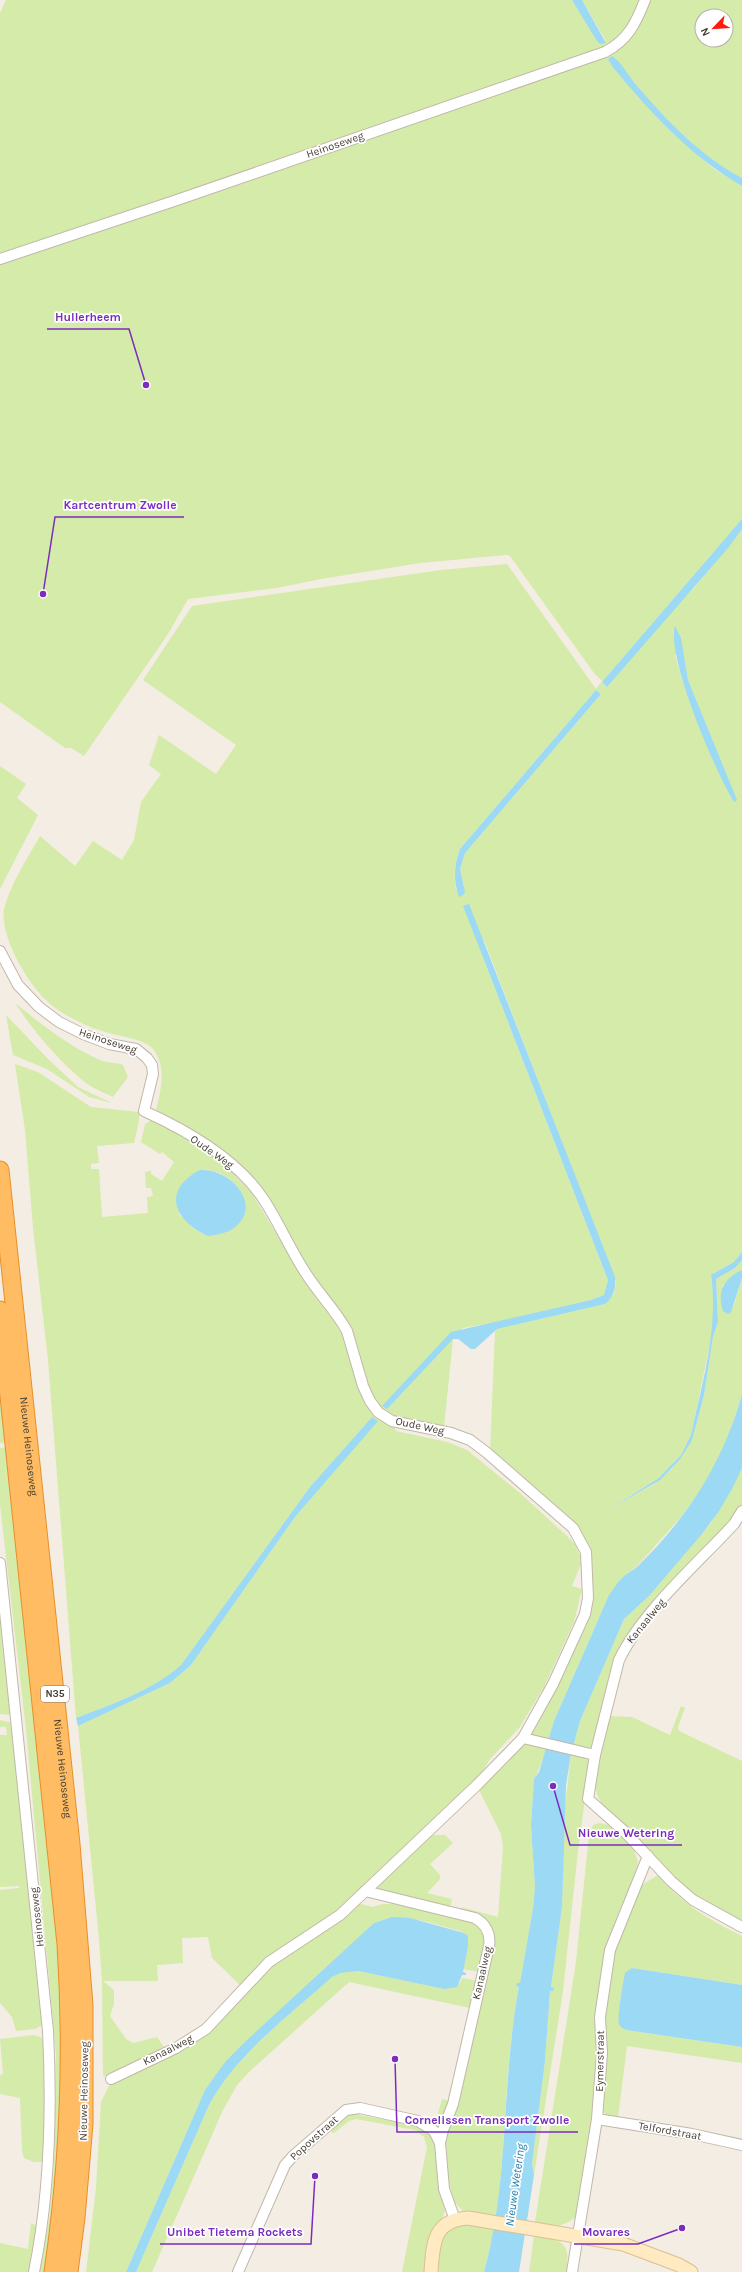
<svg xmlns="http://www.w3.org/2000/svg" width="742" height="2272" viewBox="0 0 742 2272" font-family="Karla,sans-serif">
  <rect width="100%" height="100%" fill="#f3ede4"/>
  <g fill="#d4eba9" fill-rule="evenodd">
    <path d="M6 0H572L600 44 606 41 582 0H641L629 27 608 46 175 205 572 68C618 49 630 48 649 0H742V178C690 150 650 104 615 58L623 78 672 132 714 169 742 186V519L602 682 607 687 678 603 693 589 742 529V1252L734 1262 711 1275 714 1304 713 1329 691 1435 681 1455 659 1478 610 1509 654 1484 672 1468 692 1440 704 1395 713 1337 718 1322 716 1279 735 1268 742 1260V1270L722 1286 733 1308 742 1278V1394L727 1442 704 1486 681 1517 638 1565 621 1579 617 1586 598 1620 554 1721 549 1741 530 1735 587 1617 588 1550 490 1452 495 1332 497 1329 605 1304 614 1294 616 1282 484 940 480 950 608 1280 604 1295 591 1300 503 1321 463 1328 388 1409 453 1339 444 1427 394 1417 382 1412 373 1399 349 1331 268 1203 205 1139 183 1124 156 1110C161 1090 167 1067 153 1049 143 1038 116 1036 102 1031 83 1025 58 1013 44 998 26 980 0 936 4 909 11 883 27 859 40 836L75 866 93 841 122 860 134 840 141 802 161 774 149 765 159 735 216 774 236 745 143 680 192 606 441 570 507 564 596 689 602 681 594 673 510 556 506 555 420 563 321 579 277 588 188 599 168 634 84 756 71 748H65L0 702V13ZM702 16H726V40H702ZM683 651 688 680 731 786C710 743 687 701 675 655ZM596 690 601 694 465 853 460 869 464 887 456 890C454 875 454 863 460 849Z"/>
    <polygon points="0,766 26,784 17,798 38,815 0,889"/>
    <path d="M15 1003C42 1025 70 1047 102 1061 109 1063 115 1062 123 1065L128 1077 113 1097C105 1093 94 1089 86 1083 58 1060 35 1033 15 1003Z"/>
    <polygon points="6,1015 49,1060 78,1087 112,1103 89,1097 47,1069 13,1055"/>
    <path d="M15 1064 38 1072 91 1107 139 1112V1121L134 1143 97 1146 99 1163 91 1164V1169H99L102 1217 148 1213 147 1197 153 1196 151 1188H146L145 1172 151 1171V1174L162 1181 174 1162 162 1152 160 1154 141 1142 145 1124 152 1120 160 1121 218 1158 251 1192 303 1278 336 1322 343 1334 357 1384 392 1423 396 1431 447 1442 467 1450 520 1493 568 1537 575 1544 582 1561 572 1586 582 1589 574 1622 544 1687 519 1728 490 1759 476 1782 349 1905 242 1987 212 1958 208 1937 182 1938 183 1963 157 1965 158 1981H103L114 1990V2004L110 2016 126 2039 133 2043 157 2037 165 2049 112 2075 103 2076 102 1981 99 1939 78 1726 170 1683 191 1665 295 1517 377 1421 372 1417 310 1487 181 1665C152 1691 112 1704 76 1718L48 1360 33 1228 25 1130ZM200 1170C220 1169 231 1178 242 1194L216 1235C200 1238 190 1224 179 1214Z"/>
    <polygon points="0,1357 9,1442 0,1443"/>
    <polygon points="10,1447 59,1934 65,2061 48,2272 40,2272 50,2214 54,2166 56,2055 26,1729 0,1505 0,1448"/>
    <polygon points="742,1468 742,1506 729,1523 646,1610 633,1626 625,1639 593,1746 587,1749 573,1747 580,1721 624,1619 649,1596 711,1523"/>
    <polygon points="0,1598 11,1715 0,1714"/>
    <path d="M681 1706 685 1708 678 1727 679 1731 742 1761V1923C727 1914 711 1907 697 1897 679 1883 664 1865 648 1848 632 1832 595 1809 595 1784 594 1763 605 1736 610 1716L632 1717 670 1735Z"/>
    <polygon points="0,1720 13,1723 44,2024 35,2029 16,2031 12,2017 0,2003 0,1890 19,1888 19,1886 0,1887 0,1735 7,1735 6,1727 0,1727"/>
    <path d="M526 1742 547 1747 534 1782 531 1826 535 1887 533 1908 520 1983 516 1986 519 1987C504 2063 507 2141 496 2217L463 2211 455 2203 448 2180 446 2141V2130L493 1941 461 1907 498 1917 503 1847 501 1834 478 1788Z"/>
    <polygon points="571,1754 584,1757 590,1762 578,1851 563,1991 534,2175 532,2164 545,2061 550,1991 553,1990 553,1988 551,1987 562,1907 564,1816"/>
    <path d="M600 1823 608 1825 633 1847 638 1862 635 1874 617 1916 601 1971 598 1996 595 2093 577 2216C561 2229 554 2226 535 2222L576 1962 589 1835 593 1825Z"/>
    <polygon points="427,1835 445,1835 453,1843 430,1864 440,1875 440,1879 427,1893 452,1899 451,1905 447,1908 375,1890 374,1886"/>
    <path d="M658 1875C683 1905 708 1919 742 1936V1985L632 1968 620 1999 622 2028 626 2030 742 2047V2063L627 2046 618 2118 606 2115 603 2111 602 2105 606 2050 605 2017 613 1956 642 1885Z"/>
    <path d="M357 1903 373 1907 383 1904H405L477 1923 486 1937 480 1972 463 1969 468 1947 464 1933 460 1931C433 1924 401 1911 374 1923 349 1948 323 1972 296 1996 263 2026 231 2054 205 2090L126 2272H86L96 2188 101 2102 110 2084 175 2052 272 1963Z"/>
    <path d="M353 1970 444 1989 460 1983 462 1978 478 1981 451 2102 439 2129 435 2124 442 2099 449 2101 470 2008 349 1982 250 2071 237 2085 223 2110 152 2272H136L209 2105C237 2053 288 2017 332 1977L339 1973Z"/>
    <polygon points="33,2035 40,2037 45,2041 47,2090 44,2162 34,2162 24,2158 22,2151 20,2098 0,2094 0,2075 3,2074 0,2039"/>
    <polygon points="354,2114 419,2126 429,2132 435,2141 438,2184 445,2210 426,2272 402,2272 427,2147 424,2137 415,2130 356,2119 349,2121 334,2133 331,2132 330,2129 345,2117"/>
    <polygon points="31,2223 39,2227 31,2272 0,2272 0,2243 28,2249"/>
    <path d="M461 2224H480V2227L494 2230 484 2272H436C439 2248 437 2235 461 2224Z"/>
    <path d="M534 2235C561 2240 572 2242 566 2272H529Z"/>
  </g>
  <g fill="#9bd9f5">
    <polygon points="572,0 582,0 606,43 600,44 597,41"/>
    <path d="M612 56C623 63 629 78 638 87 668 122 701 156 742 178V186C690 156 650 112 612 66L608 59Z"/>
    <polygon points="742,519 742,529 728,548 607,687 602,682"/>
    <path d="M675 626 681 638 688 680 737 800 734 802C716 773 666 657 675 626Z"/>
    <path d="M596 690 601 694 465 853 460 869 465 892 463 895 459 897C453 880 454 865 460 849Z"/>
    <path d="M469 904 615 1277C616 1287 614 1298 605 1304L497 1329 475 1349H471L458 1339H453L387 1409 382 1406 451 1332 591 1300 604 1295 608 1280 465 911 463 906Z"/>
    <path d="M200 1170C230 1168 264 1205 234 1228 227 1233 217 1235 208 1236 174 1221 161 1190 200 1170Z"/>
    <path d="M742 1252V1260L735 1268 716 1279 718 1322 713 1337 704 1395 692 1440 680 1459 660 1480 610 1509 659 1478 681 1455 691 1435C702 1383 719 1329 711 1275L734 1262Z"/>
    <path d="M742 1270V1278L731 1312 728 1314 723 1311C717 1292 723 1279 742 1270Z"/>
    <path d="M742 1394V1468L732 1489 719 1511 702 1534 649 1596 624 1619 580 1721 571 1754 566 1785 562 1907 551 1987 554 1988 553 1991H550L545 2061 532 2164 534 2175 519 2272H484C510 2180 501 2080 519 1987L516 1986 517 1983H520L533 1908 535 1887 531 1826 534 1779 539 1772 554 1721 609 1595C613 1590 617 1583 622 1578 627 1573 634 1570 639 1565 688 1517 724 1461 742 1394Z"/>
    <path d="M372 1417 378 1421 295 1517 191 1665 170 1683 78 1726 76 1718C112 1704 152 1691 181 1665L310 1487Z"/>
    <path d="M392 1917 410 1918 464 1933 468 1936V1947L463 1972 466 1973V1975H462L457 1987 444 1989 358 1971 340 1973 332 1977C288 2017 237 2053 209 2105L136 2272H126L205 2090 215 2076 226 2061 247 2040 374 1923Z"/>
    <path d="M632 1968 742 1985V2047L626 2030C623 2029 620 2027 619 2024 617 2016 623 1983 625 1973Z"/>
  </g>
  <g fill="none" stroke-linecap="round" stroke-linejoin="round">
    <g stroke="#c2b7a9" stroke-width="12">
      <g id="street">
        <path d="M0 259 177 200 605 52C628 40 636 23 645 0"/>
        <path d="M0 951 18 985 39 1007 59 1022 83 1034 109 1044 136 1049 147 1058 152 1065 153 1074 144 1111C186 1130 238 1160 264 1200 279 1223 290 1249 305 1272 317 1292 335 1309 347 1331L363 1386 370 1401 378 1412 392 1421 451 1433 470 1440 486 1452 573 1528 586 1552 588 1598 585 1614 553 1684 523 1738 477 1785 340 1915 269 1962 206 2029 176 2048 111 2079"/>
        <path d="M742 1511 734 1524C697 1564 642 1612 619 1660L595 1755 588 1799 624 1831 671 1881 693 1900 742 1927"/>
        <path d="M0 1563 48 2031C52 2112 50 2193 34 2272"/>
        <polyline points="523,1738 595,1755"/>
        <path d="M365 1891 475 1918C486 1924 491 1934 489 1946L453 2104 443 2130 440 2143"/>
        <polyline points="597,2119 692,2134 742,2145"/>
        <polyline points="238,2272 285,2165 293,2156 346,2110 360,2108 418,2121 434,2131 440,2143 444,2189 455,2220"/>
        <polyline points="572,2272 597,2119 602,2053 600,2017 610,1950 648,1856"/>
      </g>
    </g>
    <g stroke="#dac092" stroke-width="15">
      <path id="secondary" d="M431 2272C433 2244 433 2220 468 2218L623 2244 679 2265 691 2272"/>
    </g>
    <g stroke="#e88f29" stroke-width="19">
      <g id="highway">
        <path id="s1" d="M0 1170 71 1844 84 2005V2124L76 2218 69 2272"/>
        <path d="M0 1310 66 1944C73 2055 69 2163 53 2272"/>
      </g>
    </g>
    <use href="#street" stroke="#fff" stroke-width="10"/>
    <use href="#secondary" stroke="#ffeac2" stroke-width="13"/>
    <use href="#highway" stroke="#ffbc63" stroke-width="17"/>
  </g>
  <g text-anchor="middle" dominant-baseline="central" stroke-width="3.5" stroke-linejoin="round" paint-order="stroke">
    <rect fill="#fff" stroke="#7e7770" stroke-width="1" x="41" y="1686" width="28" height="16" rx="3"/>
    <g font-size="10" font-weight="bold" fill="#463d33">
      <text x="55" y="1694">N35</text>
    </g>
    <g font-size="11" fill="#463d33" stroke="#fff">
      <text transform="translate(335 145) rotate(-19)">Heinoseweg</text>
      <text transform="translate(108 1041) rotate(18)">Heinoseweg</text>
      <text transform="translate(212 1152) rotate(35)">Oude Weg</text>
      <text transform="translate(420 1426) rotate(12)">Oude Weg</text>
      <text stroke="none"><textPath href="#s1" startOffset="278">Nieuwe Heinoseweg</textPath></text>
      <text transform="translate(646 1621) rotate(-51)">Kanaalweg</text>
      <text stroke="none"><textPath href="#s1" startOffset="602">Nieuwe Heinoseweg</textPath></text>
      <text transform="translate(37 1917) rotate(-96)">Heinoseweg</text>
      <text transform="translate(482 1973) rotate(-77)">Kanaalweg</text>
      <text transform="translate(168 2050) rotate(-27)">Kanaalweg</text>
      <text transform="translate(600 2061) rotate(-89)">Eymerstraat</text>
      <text transform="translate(84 2091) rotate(-89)">Nieuwe Heinoseweg</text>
      <text transform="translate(670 2131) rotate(10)">Telfordstraat</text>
      <text transform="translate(314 2138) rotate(-42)">Popovstraat</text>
    </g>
    <g font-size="12" font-style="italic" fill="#237da8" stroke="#fff">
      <text transform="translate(515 2185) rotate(-82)">Nieuwe Wetering</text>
    </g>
  </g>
  <path fill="none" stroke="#7b2cbf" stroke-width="1.5" d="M146 385L129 329H47M43 594L55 517H184M553 1786L570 1845H682M395 2059L397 2132H578M315 2176L311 2244H160M682 2228L638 2244H574"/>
  <g fill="#7b2cbf" stroke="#fff" stroke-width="1.5">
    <circle cx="146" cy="385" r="4"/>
    <circle cx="43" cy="594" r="4"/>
    <circle cx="553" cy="1786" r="4"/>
    <circle cx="395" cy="2059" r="4"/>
    <circle cx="315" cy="2176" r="4"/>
    <circle cx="682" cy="2228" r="4"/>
  </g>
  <g font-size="12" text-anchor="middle" font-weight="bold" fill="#7b2cbf" stroke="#fff" stroke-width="3.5" stroke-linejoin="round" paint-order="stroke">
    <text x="88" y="321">Hullerheem</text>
    <text x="120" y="509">Kartcentrum Zwolle</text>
    <text x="626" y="1837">Nieuwe Wetering</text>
    <text x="487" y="2124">Cornelissen Transport Zwolle</text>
    <text x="235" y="2236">Unibet Tietema Rockets</text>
    <text x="606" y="2236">Movares</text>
  </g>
  <g transform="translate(714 28) rotate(245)"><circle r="19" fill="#ffffff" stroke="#b5b1ad"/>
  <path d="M0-3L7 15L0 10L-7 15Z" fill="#ff1c0f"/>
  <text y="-6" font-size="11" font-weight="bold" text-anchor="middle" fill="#463d33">N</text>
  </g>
</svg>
